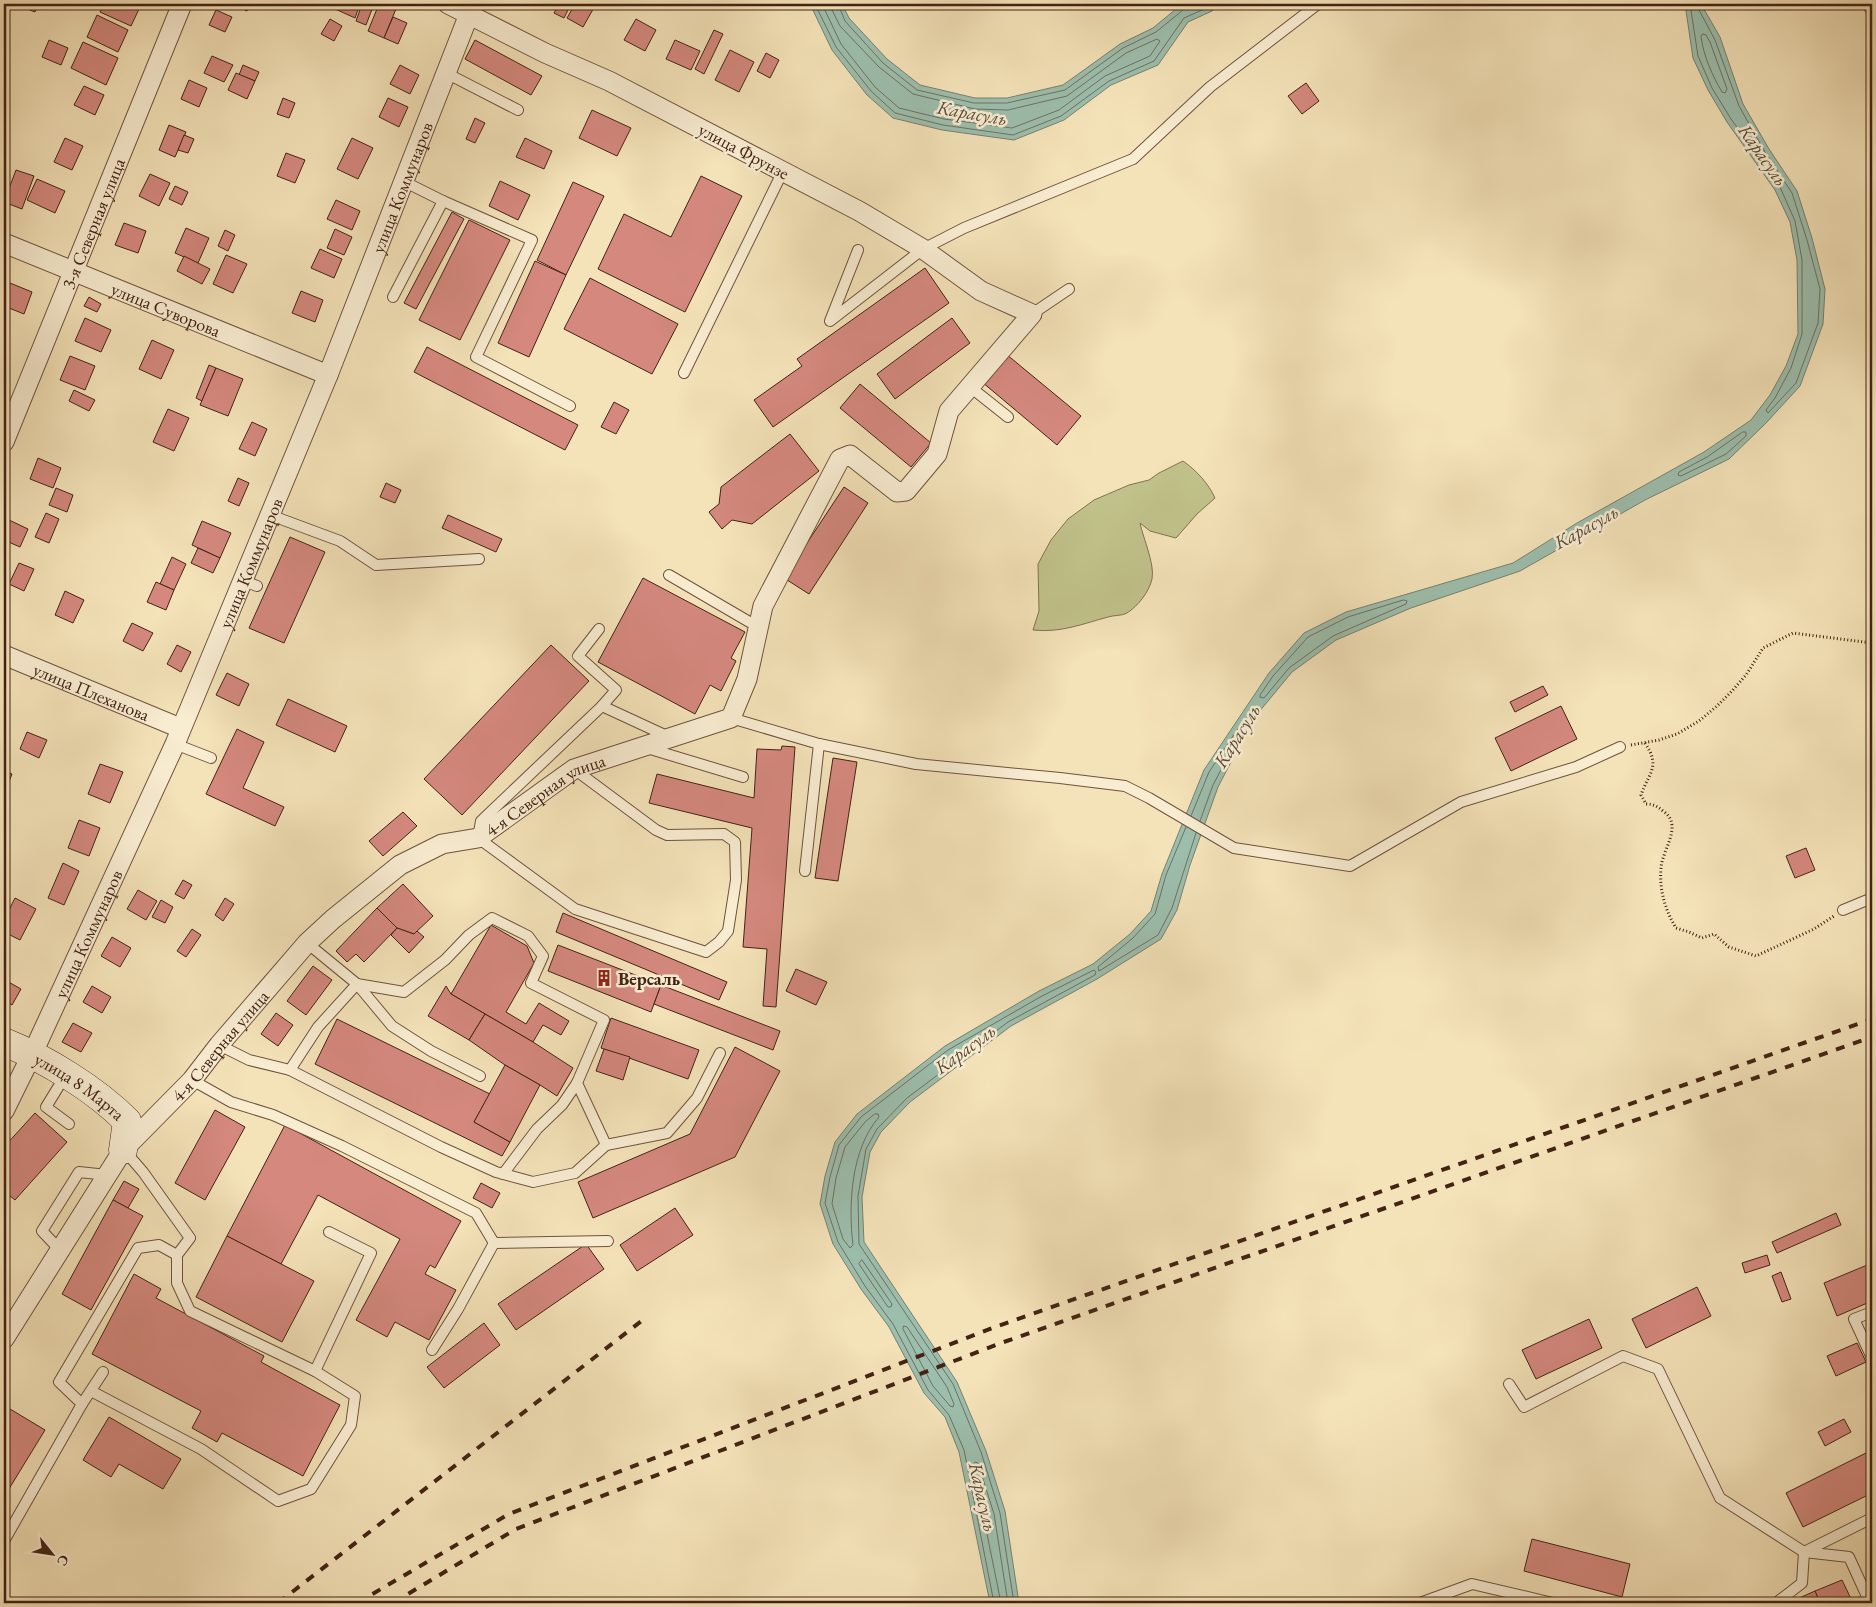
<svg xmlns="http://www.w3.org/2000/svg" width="1876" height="1607" viewBox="0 0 1876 1607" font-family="'EB Garamond',serif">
  <rect width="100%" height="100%" fill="#f4e2b8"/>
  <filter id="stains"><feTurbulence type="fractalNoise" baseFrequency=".004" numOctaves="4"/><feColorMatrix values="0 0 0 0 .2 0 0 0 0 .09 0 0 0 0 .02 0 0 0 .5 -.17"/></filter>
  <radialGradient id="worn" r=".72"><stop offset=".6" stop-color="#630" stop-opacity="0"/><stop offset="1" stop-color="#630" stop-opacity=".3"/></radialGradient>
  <path fill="#c1c28b" stroke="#827250" d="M1183 461C1197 471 1208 483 1215 498L1197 514 1176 538 1150 531 1140 523C1143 538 1155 564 1152 579 1149 592 1138 606 1127 613 1122 616 1114 615 1108 617 1082 624 1061 633 1033 630L1039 611 1038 564 1051 540 1068 519 1094 500 1129 485 1149 480 1159 473Z"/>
  <g fill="#9cbead" stroke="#788070">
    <polygon points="810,4 842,4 849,18 887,59 920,85 975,98 1007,98 1063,85 1120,44 1153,28 1182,4 1218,4 1212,11 1188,22 1158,65 1111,85 1064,120 1014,140 942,130 893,118 867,95 832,50"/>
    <polygon points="1685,4 1701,4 1720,37 1743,104 1769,149 1797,191 1812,238 1825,289 1823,324 1800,386 1766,423 1729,459 1645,500 1520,571 1411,608 1336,640 1292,672 1254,718 1218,787 1190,865 1177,910 1161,939 1097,979 1011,1026 910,1102 881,1132 870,1152 862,1197 864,1242 957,1382 986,1451 1005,1511 1019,1603 990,1603 959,1452 945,1417 924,1393 889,1327 861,1289 833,1244 820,1204 825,1176 835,1142 857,1114 945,1046 1039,991 1093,964 1130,934 1151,911 1162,874 1204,770 1269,673 1304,633 1346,612 1513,563 1577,523 1704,452 1751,420 1770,395 1786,366 1798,334 1797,260 1790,222 1775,190 1727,122 1708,90 1693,58"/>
  </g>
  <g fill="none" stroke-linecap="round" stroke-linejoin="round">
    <g stroke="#707060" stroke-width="1">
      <polyline points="815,4 836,47 871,91 895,113 943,125 1013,135 1061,116 1109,81 1154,61 1184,18 1209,7 1212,4"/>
      <polyline points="822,4 841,44 875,87 899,108 944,119 1012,128 1059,110 1105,76 1150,56 1160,41 1157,39 1126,53 1067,96 1008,110 975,109 913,94 879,67 840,26 832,10 831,4"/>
      <polyline points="838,4 845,21 883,63 917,90 974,103 1007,103 1065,90 1123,48 1156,32 1183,10 1185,4"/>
      <polyline points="1690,4 1698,56 1712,88 1731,119 1780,187 1795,221 1802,260 1802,334 1791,368 1775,398 1766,410 1768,413 1796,383 1818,323 1820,289 1807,240 1792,193 1765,152 1739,106 1715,40 1698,8 1697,4"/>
      <path d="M1703 34 1706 35 1710 42 1727 89 1725 93 1722 92C1712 75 1704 57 1701 37Z"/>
      <polygon points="1743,432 1746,432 1746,436 1726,454 1681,476 1678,475 1679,472 1707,457"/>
      <polygon points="1404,600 1407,601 1406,604 1333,636 1289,668 1264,698 1260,697 1260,695 1273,676 1308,637 1348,617"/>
      <polyline points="1191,816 1209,772 1237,730 1240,729 1241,732 1213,785 1200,821"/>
      <polyline points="1186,827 1166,875 1155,914 1133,938 1098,967 1099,971 1158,935 1172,908 1196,833"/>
      <path d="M875 1114H878L879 1117C851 1149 848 1205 853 1245L850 1248 843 1239 832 1204 836 1178 845 1147 865 1122Z"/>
      <polygon points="862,1260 892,1304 891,1307 888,1307 859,1264"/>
      <polygon points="904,1326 907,1327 947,1387 954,1404 953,1407 950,1406 933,1386 903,1329"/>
      <polyline points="994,1603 964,1450 949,1415 928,1390 893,1324 865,1286 838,1242 825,1203 830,1177 839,1145 861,1117 948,1050 1042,996 1094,970 1096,972 1095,975 1008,1022 907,1098 877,1129 866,1149 858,1196 859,1244 953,1384 981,1452 1000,1513 1014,1603"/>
      <polyline points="1001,1603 973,1465 975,1462 978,1463 994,1514 1008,1603"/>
    </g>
  </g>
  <g fill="#d4887e" stroke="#432314">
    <polygon points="17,4 38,4 35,12 17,5"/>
    <polygon points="104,4 127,4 139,9 131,26 100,12"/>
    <polygon points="231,4 250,4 247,11"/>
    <polygon points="335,4 360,4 355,18 333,8"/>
    <polygon points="362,4 374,4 366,25 356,21"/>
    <polygon points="379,4 398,4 384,38 368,31"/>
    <polygon points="559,4 571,4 564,18 554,13"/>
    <polygon points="575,4 596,4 583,27 567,18"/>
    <polygon points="216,10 232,17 225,32 209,25"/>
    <polygon points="97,15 128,30 118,52 87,37"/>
    <polygon points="393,17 407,23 398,44 384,38"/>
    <polygon points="330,19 342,26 334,41 321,34"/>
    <polygon points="636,19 656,30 645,51 624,40"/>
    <polygon points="714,30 723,34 704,74 695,69"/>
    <polygon points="49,40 68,48 61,65 42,57"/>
    <polygon points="475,40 542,76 531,95 465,59"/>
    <polygon points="675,40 700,51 691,70 666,59"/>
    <polygon points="83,42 118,58 106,85 71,68"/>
    <polygon points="730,50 754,62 739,92 715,80"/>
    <polygon points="766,53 779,60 770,78 757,71"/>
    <polygon points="212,56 233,65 224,82 204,73"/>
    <polygon points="243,65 259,72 255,81 239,75"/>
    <polygon points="400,65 419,75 410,94 390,84"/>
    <polygon points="236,73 255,81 247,99 228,90"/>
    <polygon points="189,80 207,88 199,107 181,99"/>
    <polygon points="1306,83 1319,101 1302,114 1288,96"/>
    <polygon points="84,86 104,95 95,115 74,105"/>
    <polygon points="283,98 295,103 289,118 277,114"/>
    <polygon points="388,98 408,107 399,127 379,117"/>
    <polygon points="592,110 631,128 617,156 579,138"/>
    <polygon points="475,118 485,123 475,143 466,139"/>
    <polygon points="169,125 186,132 175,157 159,150"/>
    <polygon points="184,135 194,139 188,153 178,150"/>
    <polygon points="65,138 83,146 72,170 54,162"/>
    <polygon points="352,138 373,148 358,179 337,169"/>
    <polygon points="525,138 552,151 544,169 516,157"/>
    <polygon points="286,153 305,160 295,183 277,176"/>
    <polygon points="16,170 34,176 22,209 4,202"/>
    <polygon points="150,174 170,183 159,206 139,196"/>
    <polygon points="701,176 742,196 685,312 598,269 624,214 671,237"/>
    <polygon points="37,179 65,191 55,213 27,200"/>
    <polygon points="500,181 530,195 518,220 489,206"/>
    <polygon points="573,182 604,196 566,275 537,260"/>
    <polygon points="175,186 188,192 182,205 169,199"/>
    <polygon points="336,200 360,211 352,230 327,219"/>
    <polygon points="452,212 464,219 416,309 404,303"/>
    <polygon points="469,220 510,240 460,340 419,320"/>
    <polygon points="124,223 146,231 138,253 115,245"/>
    <polygon points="186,228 209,238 198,263 175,253"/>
    <polygon points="335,229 352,237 344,255 327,248"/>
    <polygon points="225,230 235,235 228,251 218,246"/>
    <polygon points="320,249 342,259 334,278 311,268"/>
    <polygon points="226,255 247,264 233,293 213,284"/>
    <polygon points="184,256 210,269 202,284 177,271"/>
    <polygon points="535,261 566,275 529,357 498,343"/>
    <polygon points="925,268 949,303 773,427 754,400 802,366 797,359"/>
    <polygon points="590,278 678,324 652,374 564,329"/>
    <polygon points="10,283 32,292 24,314 4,306 4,298"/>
    <polygon points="301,291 323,300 315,322 292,313"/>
    <polygon points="89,297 101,304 97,312 84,306"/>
    <polygon points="85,318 111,330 101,352 75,341"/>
    <polygon points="952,318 970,343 895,399 877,374"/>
    <polygon points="152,340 174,350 161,379 139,369"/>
    <polygon points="427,347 578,425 565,450 414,372"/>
    <polygon points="1006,354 1081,416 1057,445 982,382"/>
    <polygon points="70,356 95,366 85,390 60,380"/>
    <polygon points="209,365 216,368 202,401 196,398"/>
    <polygon points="216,368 243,379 228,416 200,405"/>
    <polygon points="860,384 931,443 911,467 840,408"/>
    <polygon points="74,390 95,400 89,411 69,401"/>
    <polygon points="614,402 629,410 616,434 601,427"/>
    <polygon points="168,409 189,418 174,451 153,442"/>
    <polygon points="252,422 267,429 255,456 239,449"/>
    <polygon points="790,434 819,471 752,524 732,520 722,529 709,512 719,504 721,487"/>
    <polygon points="38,458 61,468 53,488 30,479"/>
    <polygon points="238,478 249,483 239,506 228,501"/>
    <polygon points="386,483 401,490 395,503 380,497"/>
    <polygon points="844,487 868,503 809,594 784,578"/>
    <polygon points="56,488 73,495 67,512 49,505"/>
    <polygon points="46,513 59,519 49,543 35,537"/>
    <polygon points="448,515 502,539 496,552 442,528"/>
    <polygon points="7,519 28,529 20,547 4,540 4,526"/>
    <polygon points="202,521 231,533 220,558 192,545"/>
    <polygon points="290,537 325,552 284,643 249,628"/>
    <polygon points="198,548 220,558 213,573 191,563"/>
    <polygon points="172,557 186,564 174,590 160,584"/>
    <polygon points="19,563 34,569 24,591 9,584"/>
    <polygon points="4,569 9,571 4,583"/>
    <polygon points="643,578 745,632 731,658 736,661 721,691 710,685 695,714 598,662"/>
    <polygon points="156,582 174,590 166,610 147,602"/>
    <polygon points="65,591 84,600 73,623 55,615"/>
    <polygon points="132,623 153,633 143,651 123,641"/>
    <polygon points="177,645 191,652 181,672 167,664"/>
    <polygon points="551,645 589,681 462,815 424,779"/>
    <polygon points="227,673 249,684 239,706 216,695"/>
    <polygon points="1543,686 1548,695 1515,712 1510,702"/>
    <polygon points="288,699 347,726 335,752 276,725"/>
    <polygon points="1561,706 1577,739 1511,771 1495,738"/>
    <polygon points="237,729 264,742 243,788 284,807 275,826 206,794"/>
    <polygon points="27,732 47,740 39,758 20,749"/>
    <polygon points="782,746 795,747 776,1007 763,1006 767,949 743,947 752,828 649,803 657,774 754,798 757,749 781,750"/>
    <polygon points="833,758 857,762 838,881 815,878"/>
    <polygon points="100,764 123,772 110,803 88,794"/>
    <polygon points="4,771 12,774 4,794"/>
    <polygon points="403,812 417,826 383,856 369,841"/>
    <polygon points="79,820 100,828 89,856 68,848"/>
    <polygon points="1806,848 1815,870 1795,878 1786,856"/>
    <polygon points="63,863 79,871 64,905 48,898"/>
    <polygon points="183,880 192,885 184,899 175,894"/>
    <polygon points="403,884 433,916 414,934 397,928 377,908"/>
    <polygon points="138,890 157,901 146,920 127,909"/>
    <polygon points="15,898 36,909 20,940 4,932 4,920"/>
    <polygon points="225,898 234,904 223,921 215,915"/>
    <polygon points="161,900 173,907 165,923 152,917"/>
    <polygon points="377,908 397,928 364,962 356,954 347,962 336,951"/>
    <polygon points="563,913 727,982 719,1000 556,932"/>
    <polygon points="491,925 527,946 534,963 506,1012 526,1024 539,1003 569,1021 561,1035 543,1025 533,1042 451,994"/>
    <polygon points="397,928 414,934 417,931 424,937 409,953 391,935"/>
    <polygon points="192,929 201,935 186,957 177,951"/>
    <polygon points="112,937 131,948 120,967 101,956"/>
    <polygon points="558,945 661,985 651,1012 548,971"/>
    <polygon points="313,966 332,980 306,1015 287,1001"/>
    <polygon points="796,969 827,982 816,1005 786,991"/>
    <polygon points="5,980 21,989 12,1005 4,1000"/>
    <polygon points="661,985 780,1031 773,1050 654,1004"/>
    <polygon points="92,986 111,997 102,1013 83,1002"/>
    <polygon points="446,986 451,994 485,1014 469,1040 428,1016"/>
    <polygon points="276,1013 293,1025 278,1046 261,1034"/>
    <polygon points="485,1014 533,1042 573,1068 557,1096 540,1085 505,1065 469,1040"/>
    <polygon points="611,1018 699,1050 688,1079 601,1048"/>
    <polygon points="337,1019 490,1094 474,1122 510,1142 502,1156 315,1064"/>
    <polygon points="73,1023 92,1033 81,1052 62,1042"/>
    <polygon points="735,1047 780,1071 735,1157 593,1218 578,1182 690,1134"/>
    <polygon points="604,1049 630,1057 623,1080 596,1071"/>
    <polygon points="505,1065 540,1085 510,1142 474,1122"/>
    <polygon points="215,1110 245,1127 205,1200 175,1183"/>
    <polygon points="35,1113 67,1142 15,1200 4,1191 4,1147"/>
    <polygon points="285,1125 461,1221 435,1268 430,1265 425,1274 456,1290 429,1340 395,1322 387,1337 356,1320 400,1239 318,1195 281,1264 227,1236"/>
    <polygon points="124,1181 139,1189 128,1208 113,1200"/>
    <polygon points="481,1183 500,1193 492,1208 473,1198"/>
    <polygon points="113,1200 143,1216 91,1310 62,1294"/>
    <polygon points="675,1208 693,1235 637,1271 620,1245"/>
    <polygon points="1836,1213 1841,1225 1777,1253 1772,1242"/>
    <polygon points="227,1236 314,1281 282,1342 196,1297"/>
    <polygon points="586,1244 604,1269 516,1330 498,1304"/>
    <polygon points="1767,1255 1770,1265 1745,1273 1742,1263"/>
    <polygon points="1872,1263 1872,1301 1837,1316 1824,1283"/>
    <polygon points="1781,1272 1791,1299 1782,1302 1772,1276"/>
    <polygon points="134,1274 161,1289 156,1298 264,1356 261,1362 340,1405 303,1476 222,1433 217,1442 192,1428 201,1411 92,1354"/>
    <polygon points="1697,1287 1711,1316 1646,1348 1632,1319"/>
    <polygon points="1589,1319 1602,1348 1536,1379 1522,1350"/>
    <polygon points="484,1323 500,1345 444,1388 427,1367"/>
    <polygon points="1857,1343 1866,1362 1836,1376 1827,1356"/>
    <polygon points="5,1406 45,1430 4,1497 4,1409"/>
    <polygon points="109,1417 181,1459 163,1489 119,1464 111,1477 83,1460"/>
    <polygon points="1844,1419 1851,1432 1825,1446 1818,1432"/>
    <polygon points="1872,1450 1872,1493 1803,1527 1786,1493"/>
    <polygon points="1532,1539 1630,1564 1622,1597 1524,1571"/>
    <polygon points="1842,1580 1853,1603 1820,1603 1815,1591"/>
    <polygon points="1815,1591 1820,1603 1788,1603"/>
  </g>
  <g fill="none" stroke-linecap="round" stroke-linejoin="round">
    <g stroke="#6f533d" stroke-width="12">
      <g id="lane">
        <polyline points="1867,4 1872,11"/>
        <polyline points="446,73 518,110"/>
        <polyline points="443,201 532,240 476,357 570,406"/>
        <polyline points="858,250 830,321 923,249 964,228 1133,159 1210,87 1318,4"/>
        <polyline points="393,297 443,201 405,182"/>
        <polyline points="1032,314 1069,289"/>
        <polyline points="684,373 783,171"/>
        <polyline points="969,386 1008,417"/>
        <polyline points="270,515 340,541 376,565 479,559"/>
        <polyline points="669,575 758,627"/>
        <polyline points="242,580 257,586"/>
        <polyline points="599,629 578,656 616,690 602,706"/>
        <polyline points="731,718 819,744 916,764 1060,778 1125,786 1149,798 1234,848 1350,866 1461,802 1576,767 1620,747"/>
        <polyline points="175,744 211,758"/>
        <polyline points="647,748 743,777"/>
        <polyline points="574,769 656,830 667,835 724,834 735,842 736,880 728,931 719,942 706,952 575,909 478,838 481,821 602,706 669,737"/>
        <polyline points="805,871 819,744"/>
        <polyline points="1843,910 1872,898"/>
        <polyline points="307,943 357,984 404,992 445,960 469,935 492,918 528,936 543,956 531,983 604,1020 577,1083 606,1145 667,1133 697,1098 720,1053"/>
        <polyline points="219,1045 249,1060 290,1070 441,1147 496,1172 533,1182 575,1173 606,1145"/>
        <polyline points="290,1070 318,1027 357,984 392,1026 431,1051 480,1076"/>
        <polyline points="65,1076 46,1107 69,1124"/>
        <polyline points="192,1080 231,1102 273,1115 342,1146 476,1213 494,1243 608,1241"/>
        <polyline points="503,1174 537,1129 562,1105 577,1083"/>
        <polyline points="60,1250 42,1231 79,1172 107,1175"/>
        <polyline points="1872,1312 1854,1319 1872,1358"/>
        <polyline points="432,1350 458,1309 494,1243"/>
        <polyline points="315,1371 371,1253 329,1232"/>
        <polyline points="1509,1384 1524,1407 1623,1356 1658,1369 1720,1498 1804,1552 1849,1557 1870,1603"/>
        <polyline points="91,1391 201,1449 278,1501 311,1489 351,1425 355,1396 315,1371 190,1311 177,1283 177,1255"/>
        <polyline points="82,1404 103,1372"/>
        <polyline points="4,1541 82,1404 59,1382 138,1248 159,1245 177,1255 190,1238 143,1172 124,1150"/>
        <polyline points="1420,1603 1472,1584 1553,1603"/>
        <polyline points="1776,1603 1802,1583 1804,1552 1872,1518"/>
      </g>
    </g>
    <g stroke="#6f533d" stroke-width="21">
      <g id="street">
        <path id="s1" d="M4 243 328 375"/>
        <path id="s2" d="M4 442 182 4"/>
        <path id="s3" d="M4 655 180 728"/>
        <path id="s4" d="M4 1111 36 1046 175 744 328 375 473 4"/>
        <path id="s5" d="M4 1339 123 1150 192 1080 219 1045 307 943 333 919 400 865 442 844 478 838 574 769 731 718 747 679 763 606 840 459 850 455 897 492 906 491 937 454 949 411 1032 314 981 291 923 249 859 211 609 81 545 53 448 4"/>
      </g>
    </g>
    <g stroke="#432314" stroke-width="29">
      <g id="secondary">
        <path id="s6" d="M4 1042C46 1059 95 1089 127 1121L123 1150"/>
      </g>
    </g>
    <g stroke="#432314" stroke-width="3" stroke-dasharray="1 2.5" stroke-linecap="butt">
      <path d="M1645 743C1661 767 1649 772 1641 795L1646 804C1653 804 1657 806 1663 811 1684 825 1662 850 1661 868 1659 889 1665 910 1676 928L1689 932 1702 938 1714 934 1729 947 1756 956 1814 929 1834 916"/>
      <polyline points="1631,745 1659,740 1677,734 1699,721 1717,706 1732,691 1746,675 1763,648 1793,633 1872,643"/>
    </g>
    <use href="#lane" stroke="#f8ecd1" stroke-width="10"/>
    <use href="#street" stroke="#f8ecd1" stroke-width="19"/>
    <use href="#secondary" stroke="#f8ecd1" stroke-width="28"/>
    <g stroke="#432314" stroke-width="4" stroke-dasharray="9 9" stroke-linecap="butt">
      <polyline points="278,1603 644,1319"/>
      <polyline points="357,1603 509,1514 995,1327 1872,1019"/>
      <polyline points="393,1603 516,1529 1001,1343 1872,1037"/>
    </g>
  </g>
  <defs>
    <g id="building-bare" transform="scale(1.35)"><path d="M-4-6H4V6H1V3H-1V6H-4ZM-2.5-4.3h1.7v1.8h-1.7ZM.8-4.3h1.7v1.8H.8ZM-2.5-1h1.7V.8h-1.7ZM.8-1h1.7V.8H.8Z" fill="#8f2418" stroke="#f8ecd1" stroke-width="2.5" paint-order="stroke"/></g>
  </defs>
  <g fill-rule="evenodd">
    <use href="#building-bare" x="604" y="978"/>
  </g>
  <g text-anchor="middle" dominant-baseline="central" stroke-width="5" stroke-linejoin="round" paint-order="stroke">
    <g font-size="18" fill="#432314" stroke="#f8ecd1">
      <text transform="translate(744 151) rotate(28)">улица Фрунзе</text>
      <text stroke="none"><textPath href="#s4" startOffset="1006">улица Коммунаров</textPath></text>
      <text stroke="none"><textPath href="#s2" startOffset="236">3-я Северная улица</textPath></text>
      <text stroke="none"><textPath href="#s1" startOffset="175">улица Суворова</textPath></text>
      <text stroke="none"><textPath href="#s4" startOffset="601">улица Коммунаров</textPath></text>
      <text stroke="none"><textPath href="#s3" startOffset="95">улица Плеханова</textPath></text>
      <text stroke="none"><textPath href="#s5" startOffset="786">4-я Северная улица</textPath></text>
      <text stroke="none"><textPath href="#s4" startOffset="196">улица Коммунаров</textPath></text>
      <text stroke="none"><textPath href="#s5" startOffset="366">4-я Северная улица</textPath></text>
      <text stroke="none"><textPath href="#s6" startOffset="88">улица 8 Марта</textPath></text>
    </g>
    <g font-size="18" font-weight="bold" fill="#432314" stroke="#f8ecd1" text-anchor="start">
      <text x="618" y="978">Версаль</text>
    </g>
    <g font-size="19" font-style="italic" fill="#594a3a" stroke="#f8ecd1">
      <text transform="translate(972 113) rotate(10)">Карасуль</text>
      <text transform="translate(1763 155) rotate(55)">Карасуль</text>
      <text transform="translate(1586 527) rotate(-29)">Карасуль</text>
      <text transform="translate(1237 736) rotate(-58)">Карасуль</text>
      <text transform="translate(965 1049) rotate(-36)">Карасуль</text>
      <text transform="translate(983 1497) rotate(77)">Карасуль</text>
    </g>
  </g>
  <rect width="1876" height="1607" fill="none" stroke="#f4e2b8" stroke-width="20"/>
  <rect x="5" y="5" width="1866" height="1597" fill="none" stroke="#432314" stroke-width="2.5"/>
  <rect x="10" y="10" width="1856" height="1587" fill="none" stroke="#432314"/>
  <g transform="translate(52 1554) rotate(120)" stroke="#f8ecd1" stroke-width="4" paint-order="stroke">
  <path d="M0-4L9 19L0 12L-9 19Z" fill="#432314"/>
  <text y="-8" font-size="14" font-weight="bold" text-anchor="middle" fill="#432314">С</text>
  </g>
  <rect width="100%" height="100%" filter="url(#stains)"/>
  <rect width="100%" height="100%" fill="url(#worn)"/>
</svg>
